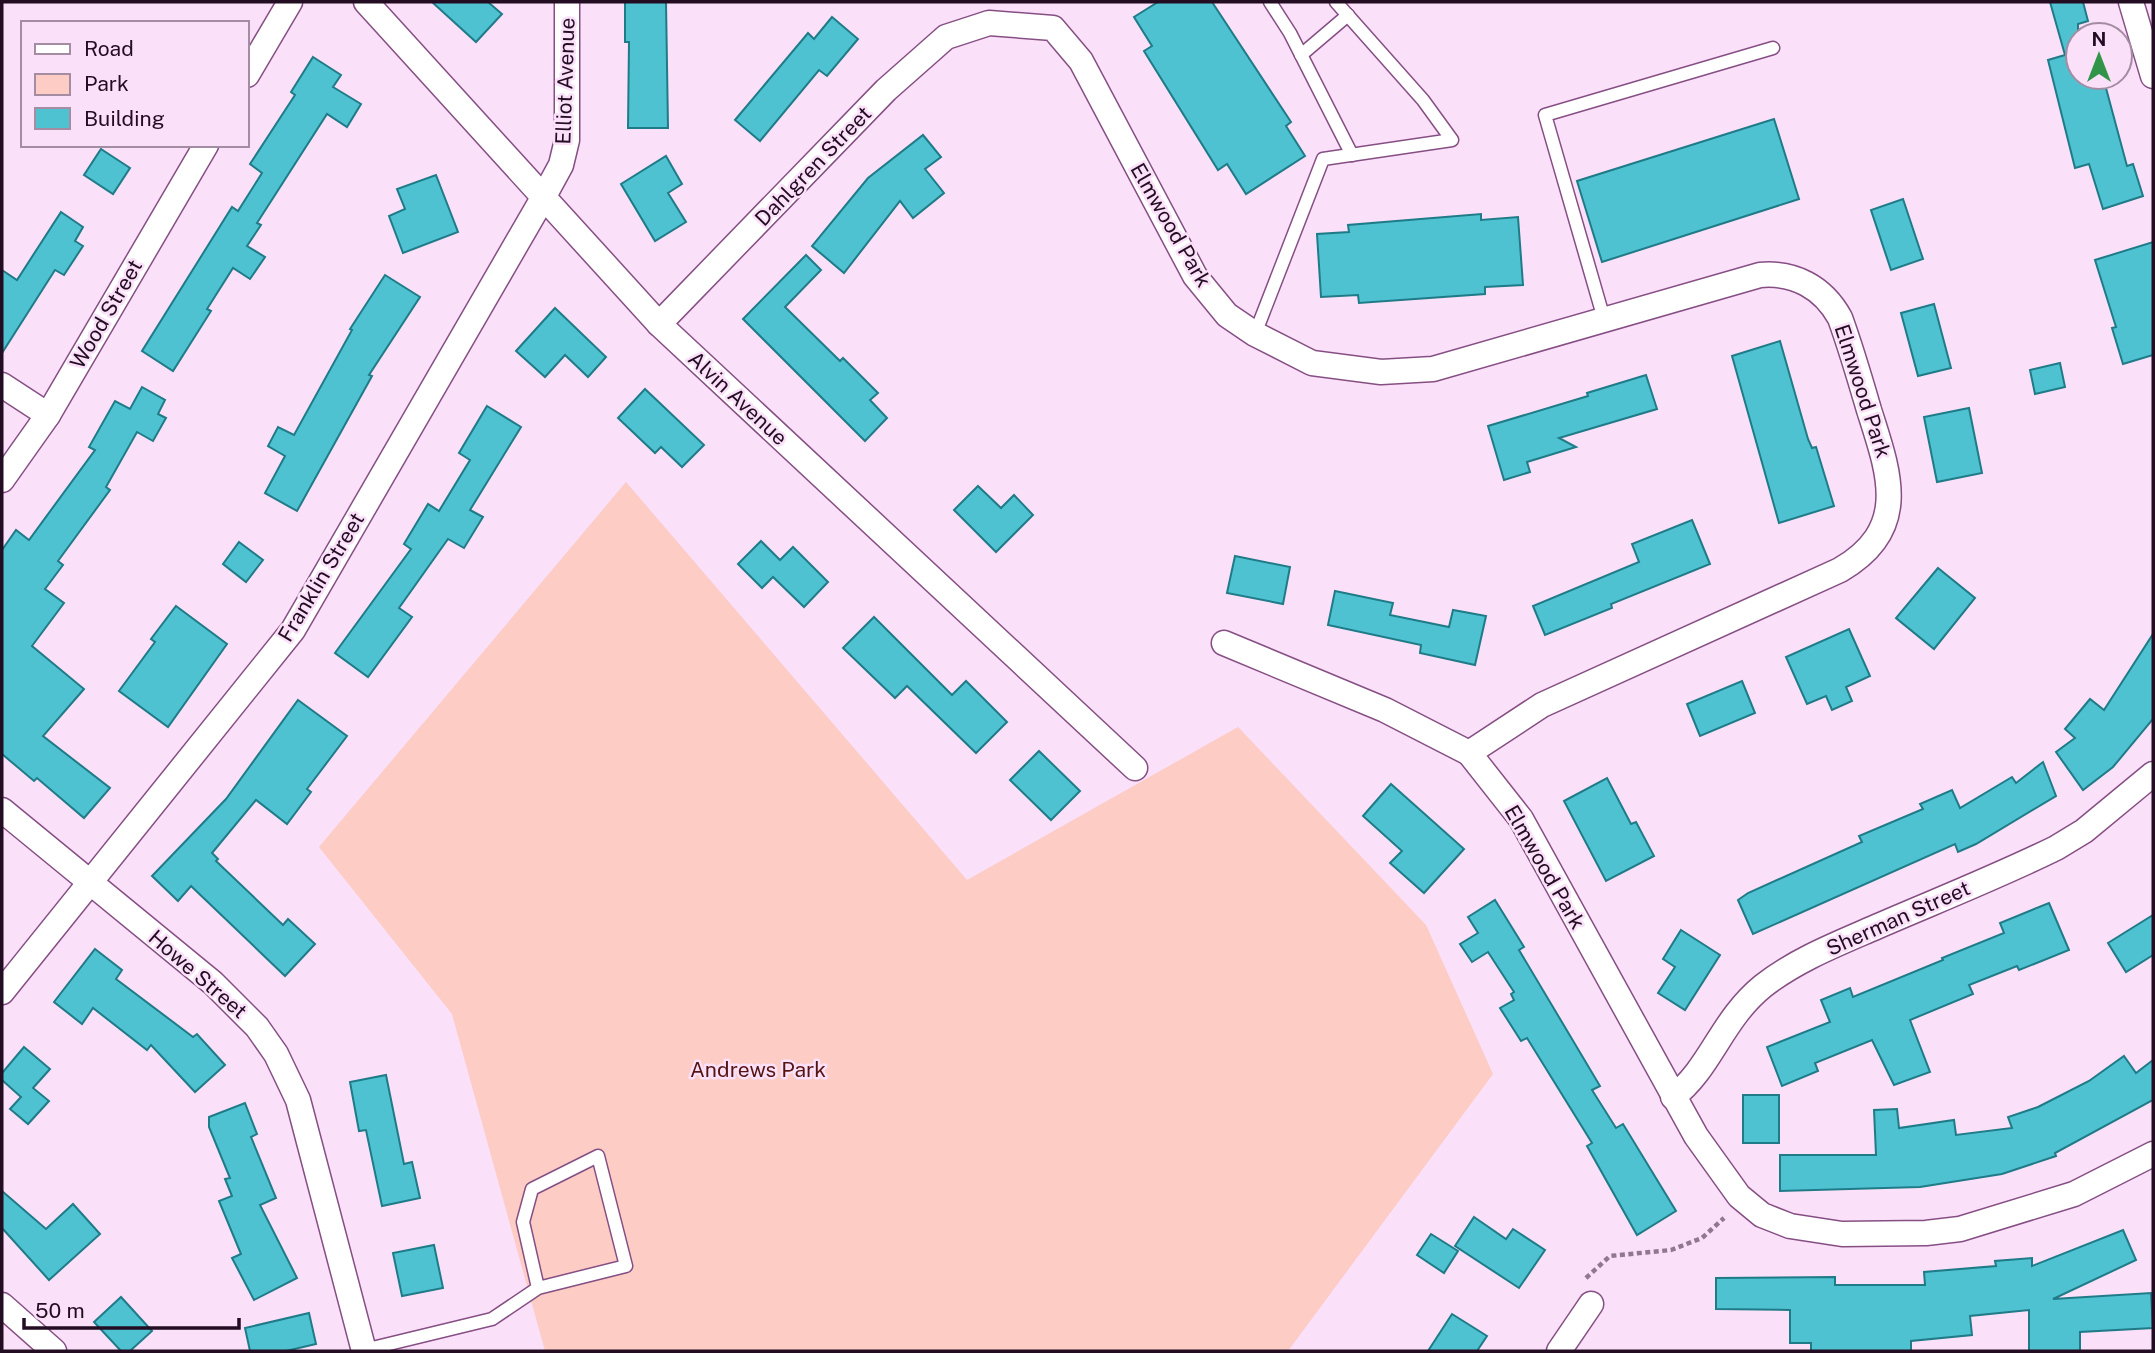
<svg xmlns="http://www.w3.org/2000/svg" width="2155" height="1353" viewBox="0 0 2155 1353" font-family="'Public Sans',sans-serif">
  <rect width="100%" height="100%" fill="#fae0f8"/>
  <polygon fill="#fcccc5" points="626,482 967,880 1238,727 1426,925 1493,1074 1288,1351 545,1351 452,1014 319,847"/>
  <g fill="#4fc2d2" stroke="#1f7b87" stroke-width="2">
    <polygon points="432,2 488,2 502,14 476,42"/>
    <polygon points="625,2 666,2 668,128 628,128 629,42 625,42"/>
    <polygon points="1158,2 1212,2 1291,122 1286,126 1305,156 1246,194 1227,164 1218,170 1144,51 1152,46 1134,17"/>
    <polygon points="2050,2 2083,2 2088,21 2078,24 2078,77 2103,77 2127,166 2133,164 2143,196 2103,209 2089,164 2075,168 2048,60 2065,55"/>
    <polygon points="832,17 858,39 827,76 819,70 760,141 735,120 808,33 814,39"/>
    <polygon points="313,57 341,75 333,87 361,104 347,127 327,114 257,223 261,225 247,246 265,257 250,279 233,268 207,309 211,311 173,371 142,351 232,207 238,211 262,173 250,164 295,95 291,92"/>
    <polygon points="1774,119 1799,199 1602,262 1577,181"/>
    <polygon points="923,135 941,157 925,169 944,193 913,218 900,201 844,273 812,246 868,178"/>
    <polygon points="101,149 130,168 113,194 84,175"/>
    <polygon points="666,156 682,184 668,193 686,222 655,241 621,184"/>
    <polygon points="436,175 458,232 403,253 389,216 405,209 397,189"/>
    <polygon points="1903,199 1923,259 1891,270 1871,210"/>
    <polygon points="61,212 83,227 75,241 83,246 64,275 55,270 2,353 2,270 17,280"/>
    <polygon points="1481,214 1481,220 1518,217 1523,285 1485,287 1485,294 1359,303 1358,295 1321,297 1317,234 1349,232 1348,225"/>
    <polygon points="2153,242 2153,355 2123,364 2112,328 2116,327 2095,260"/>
    <polygon points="806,255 821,270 785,307 840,361 843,358 878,393 870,400 887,418 865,441 743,319"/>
    <polygon points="385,275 420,297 369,375 372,376 297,511 265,493 285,456 268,446 278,427 294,435 352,330 350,329"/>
    <polygon points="1934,304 1951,368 1918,376 1901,313"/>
    <polygon points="555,308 606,357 588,377 565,355 545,377 516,351"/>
    <polygon points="1780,341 1808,439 1812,448 1816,447 1834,506 1779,523 1732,356"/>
    <polygon points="2060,363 2065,387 2035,394 2030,370"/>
    <polygon points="1646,375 1657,409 1559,438 1576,447 1527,462 1530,472 1504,480 1488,426 1588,396 1587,393"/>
    <polygon points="142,387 165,400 158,414 166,418 153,441 137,432 106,487 110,490 58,561 63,565 45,589 64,603 32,646 84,689 43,736 110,788 84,818 37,778 34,781 2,754 2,550 16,530 29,540 95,450 89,447 115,401 130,409"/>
    <polygon points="645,389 704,445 682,467 661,447 655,453 618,418"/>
    <polygon points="487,406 521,427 470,510 483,517 464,548 448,539 399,608 412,617 368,677 335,653 411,549 404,544 428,504 439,511 470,460 459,453"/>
    <polygon points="1969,408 1982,473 1937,482 1924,417"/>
    <polygon points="978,486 1001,508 1014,495 1033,515 996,552 954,510"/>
    <polygon points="1692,520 1710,564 1611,604 1612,608 1545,635 1533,606 1639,562 1632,544"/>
    <polygon points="761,541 780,560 793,547 828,582 804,607 773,577 762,588 738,564"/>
    <polygon points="239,542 263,560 246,582 223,564"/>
    <polygon points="1235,556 1290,567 1283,604 1227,593"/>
    <polygon points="1938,568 1975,598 1934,649 1896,618"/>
    <polygon points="1335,591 1393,603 1390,615 1449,627 1453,610 1486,616 1475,665 1420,653 1421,645 1328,625"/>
    <polygon points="176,606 227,644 168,727 119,691 155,642 151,639"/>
    <polygon points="874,617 952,695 966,681 1007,722 976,753 907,686 895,698 843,648"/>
    <polygon points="1849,629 1870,676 1846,687 1852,701 1832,710 1826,696 1807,704 1786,657"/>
    <polygon points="2153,634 2153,719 2113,767 2083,790 2056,752 2075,738 2065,729 2090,699 2104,710"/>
    <polygon points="1742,681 1755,713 1700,736 1687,704"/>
    <polygon points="298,700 347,736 307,789 311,792 287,824 256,800 212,853 218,859 216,861 283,925 288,919 315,944 285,976 191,886 178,901 152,876 226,799"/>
    <polygon points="1039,751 1080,791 1051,820 1010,780"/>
    <polygon points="2043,762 2056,796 1976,844 1958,852 1955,844 1753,934 1738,900 1748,893 1862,842 1859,836 1923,809 1920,804 1952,790 1960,808 2012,777 2016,783"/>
    <polygon points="1607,778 1631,824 1636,822 1654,856 1606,881 1564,801"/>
    <polygon points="1391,784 1464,849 1424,893 1390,863 1402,851 1363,816"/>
    <polygon points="1495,900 1524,947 1519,950 1600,1086 1592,1090 1616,1128 1623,1124 1676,1211 1637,1235 1587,1146 1592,1143 1527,1038 1521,1041 1500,1008 1514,1000 1511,994 1514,992 1488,952 1472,962 1460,944 1478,933 1468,917"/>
    <polygon points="2049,903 2069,950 2019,970 2017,966 1969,985 1973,994 1910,1020 1930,1072 1894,1085 1872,1040 1815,1063 1818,1071 1782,1086 1767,1047 1830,1022 1821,1000 1850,988 1853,997 1943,960 1942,958 2004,933 2000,923"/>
    <polygon points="2153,915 2153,955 2126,972 2108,943"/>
    <polygon points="1681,930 1720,955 1685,1010 1658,993 1675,967 1663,959"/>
    <polygon points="95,949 122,970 116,979 193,1037 197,1034 225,1065 195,1092 151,1045 147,1050 93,1008 82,1024 54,1002"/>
    <polygon points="24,1047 50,1069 33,1088 49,1101 28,1124 10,1109 21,1097 2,1080 2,1073"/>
    <polygon points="2124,1056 2136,1073 2153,1060 2153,1100 2055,1153 2056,1156 2002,1174 1920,1187 1780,1191 1780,1155 1876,1155 1874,1110 1897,1109 1899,1128 1954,1120 1956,1135 2012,1128 2008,1117 2038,1107 2089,1081"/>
    <polygon points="386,1075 404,1164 412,1162 420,1198 382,1206 366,1130 359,1131 350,1082"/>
    <rect x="1743" y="1095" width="36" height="48"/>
    <polygon points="245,1103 257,1134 251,1137 276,1198 260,1205 297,1278 254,1300 232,1258 241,1254 219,1201 232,1196 225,1179 230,1178 209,1127 209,1117"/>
    <polygon points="2,1191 46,1229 73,1204 100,1234 49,1280 2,1228"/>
    <polygon points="1474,1217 1506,1239 1513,1229 1545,1250 1519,1288 1455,1246"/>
    <polygon points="2123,1230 2136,1260 2053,1299 2151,1293 2153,1328 2080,1332 2080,1351 2029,1351 2029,1310 1970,1316 1972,1335 1911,1341 1911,1351 1811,1351 1811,1343 1790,1343 1790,1310 1716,1309 1716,1278 1835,1277 1835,1285 1925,1285 1924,1272 1996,1266 1995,1261 2032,1258 2032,1266"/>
    <polygon points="1431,1234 1458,1251 1444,1273 1417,1255"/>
    <polygon points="434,1245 443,1288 402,1296 393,1253"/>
    <polygon points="121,1297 152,1331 130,1351 121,1351 94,1322"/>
    <polygon points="309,1313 316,1344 286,1351 250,1351 245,1328"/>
    <polygon points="1452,1314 1487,1336 1477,1351 1428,1351"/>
  </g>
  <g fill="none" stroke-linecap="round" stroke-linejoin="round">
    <g stroke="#864f84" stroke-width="15">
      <g id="lane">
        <polyline points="1270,2 1290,33 1352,155"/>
        <polyline points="1301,55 1348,15"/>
        <polyline points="1604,319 1545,115 1773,48"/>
        <polyline points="1255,334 1323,159 1452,140 1423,100 1336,2"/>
        <polyline points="364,1350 492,1319 538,1288 626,1266 598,1156 532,1189 523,1222 538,1288"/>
      </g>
    </g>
    <g stroke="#864f84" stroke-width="27">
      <g id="street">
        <polyline points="366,2 659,324 1135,768"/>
        <polyline points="2131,2 2153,76"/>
        <polyline points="247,75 290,2"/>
        <path d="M659 324 886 90 946 37 989 23 1053 28 1081 61 1195 276 1227 315 1255 334 1312 363 1381 372 1433 369 1760 275C1794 272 1823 287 1840 318 1851 348 1860 379 1869 410 1889 473 1911 529 1840 570L1542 705 1469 753 1521 819 1696 1136 1739 1196 1762 1215 1790 1226 1842 1234 1926 1233 1960 1229 2074 1194 2153 1154"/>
        <polyline points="2,385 48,415"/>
        <polyline points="2,480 48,415 206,145"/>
        <polyline points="1224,643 1385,710 1469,753"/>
        <polyline points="2,810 213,983 257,1027 276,1054 298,1100 364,1351"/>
        <polyline points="2,992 293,630 543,198 561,165 567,140 567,2"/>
        <path d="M1673 1097C1711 1068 1721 1020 1763 986 1796 960 1837 944 1876 927 1936 901 1997 877 2056 848L2084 831 2153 774"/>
        <polyline points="2,1305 54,1351"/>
        <polyline points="1559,1351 1591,1304"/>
      </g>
    </g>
    <polyline stroke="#90788f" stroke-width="4.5" stroke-dasharray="5 3.5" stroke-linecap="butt" points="1586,1278 1610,1256 1671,1250 1702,1238 1724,1218"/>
    <use href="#lane" stroke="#fff" stroke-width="12"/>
    <use href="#street" stroke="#fff" stroke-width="24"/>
  </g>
  <g text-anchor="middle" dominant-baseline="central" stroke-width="5" stroke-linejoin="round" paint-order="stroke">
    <g font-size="21" fill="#230d22" stroke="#fae0f8">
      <text transform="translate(565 81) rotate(-88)">Elliot Avenue</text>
      <text transform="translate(813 166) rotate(-46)">Dahlgren Street</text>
      <text transform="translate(1171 225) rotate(60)">Elmwood Park</text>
      <text transform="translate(106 314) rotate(-60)">Wood Street</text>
      <text transform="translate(1863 391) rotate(72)">Elmwood Park</text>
      <text transform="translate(738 398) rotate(43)">Alvin Avenue</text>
      <text transform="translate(321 577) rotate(-59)">Franklin Street</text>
      <text transform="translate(1545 867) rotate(60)">Elmwood Park</text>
      <text transform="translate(1898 918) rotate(-24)">Sherman Street</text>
      <text transform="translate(198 974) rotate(41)">Howe Street</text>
    </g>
    <g font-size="21" fill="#561410" stroke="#fae0f8">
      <text x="758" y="1069">Andrews Park</text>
    </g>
  </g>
  <rect width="2155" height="1353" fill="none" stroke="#230d22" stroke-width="7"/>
  <rect x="21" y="21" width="228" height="126" fill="#fae0f8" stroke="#a48ca2" stroke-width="2"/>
  <rect x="35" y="44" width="35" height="10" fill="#ffffff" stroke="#a48ca2" stroke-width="2"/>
  <text x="84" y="56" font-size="21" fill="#230d22">Road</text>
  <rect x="35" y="74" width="35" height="21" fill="#fcccc5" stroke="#a48ca2" stroke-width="2"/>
  <text x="84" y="91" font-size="21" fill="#230d22">Park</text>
  <rect x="35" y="108" width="35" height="21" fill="#4fc2d2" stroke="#a48ca2" stroke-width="2"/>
  <text x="84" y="126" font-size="21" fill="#230d22">Building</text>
  <g transform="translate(2099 56)"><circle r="33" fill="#fae0f8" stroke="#a48ca2" stroke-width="2"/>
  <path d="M0-5L12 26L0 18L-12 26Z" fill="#319449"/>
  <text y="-10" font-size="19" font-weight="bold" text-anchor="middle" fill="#230d22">N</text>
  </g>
  <path d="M24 1318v10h215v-10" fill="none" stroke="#230d22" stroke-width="3.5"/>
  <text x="35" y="1318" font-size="21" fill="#230d22" stroke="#fae0f8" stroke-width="5" paint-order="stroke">50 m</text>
</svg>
